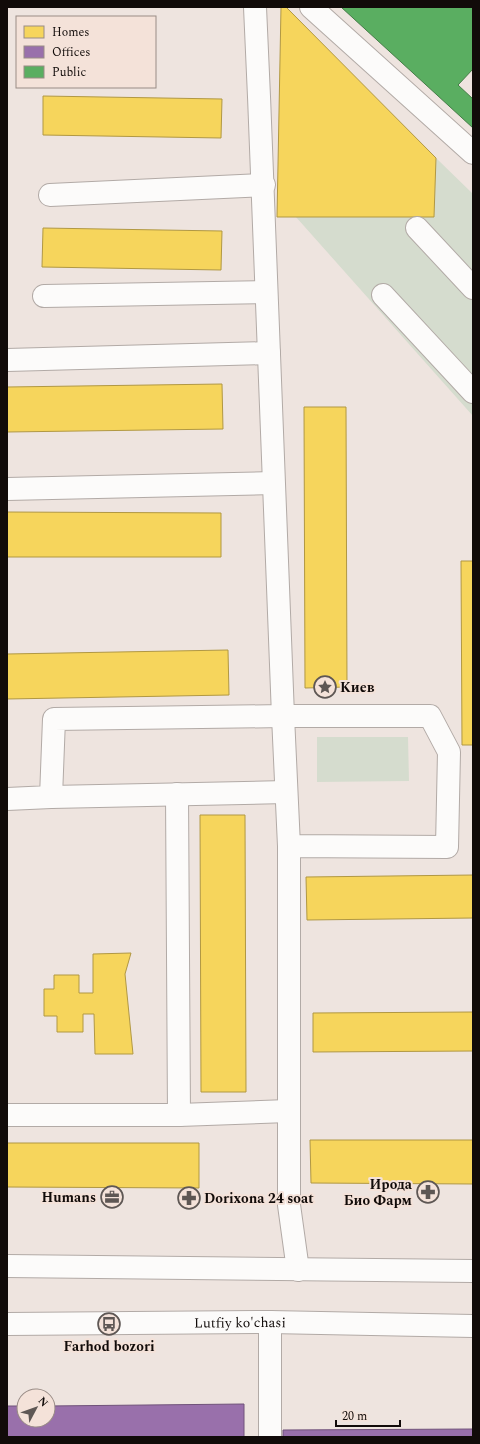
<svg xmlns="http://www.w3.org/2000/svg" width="480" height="1444" viewBox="0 0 480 1444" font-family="Spectral,serif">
  <rect width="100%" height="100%" fill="#eee4df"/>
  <g fill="#d5dcce">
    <polygon points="436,158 473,194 473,416 296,217 434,217"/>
    <polygon points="317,737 408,737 409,781 317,782"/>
  </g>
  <g fill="#f6d55c" stroke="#b19843">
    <polygon points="281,7 286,7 436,158 434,217 277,217"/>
    <polygon points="43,96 222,99 221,138 43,135"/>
    <polygon points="43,228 222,231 221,270 42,267"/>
    <polygon points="222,384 223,429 7,432 7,387"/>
    <polygon points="304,407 346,407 347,687 305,688"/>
    <polygon points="7,512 221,513 221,557 7,557"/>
    <polygon points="461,561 473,561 473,745 462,745"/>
    <polygon points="228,650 229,695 7,699 7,654"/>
    <polygon points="200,815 245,815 246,1092 201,1092"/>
    <polygon points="473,875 473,918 307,920 306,877"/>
    <polygon points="131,953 125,974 133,1054 95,1054 94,1014 83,1014 83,1032 57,1032 57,1016 44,1016 44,989 54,989 54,975 79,975 79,993 93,993 93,954"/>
    <polygon points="473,1012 473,1051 313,1052 313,1013"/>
    <polygon points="310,1140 473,1140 473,1184 311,1183"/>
    <polygon points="7,1143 199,1143 199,1188 7,1187"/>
  </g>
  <g fill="#9970ab" stroke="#70527a">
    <polygon points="244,1404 244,1437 7,1437 7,1406 24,1406 24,1420 48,1420 48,1406"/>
    <polygon points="473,1429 473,1437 283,1437 283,1430"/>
  </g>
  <polygon fill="#5aae61" stroke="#447d47" points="341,7 473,7 473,69 458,85 473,99 473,128"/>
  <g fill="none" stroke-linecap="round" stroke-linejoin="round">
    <g stroke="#b2aaa6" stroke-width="24">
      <g id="minor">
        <polyline points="311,7 473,153"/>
        <polyline points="50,195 264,185"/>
        <polyline points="417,228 473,288"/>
        <polyline points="383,295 473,392"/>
        <polyline points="44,296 266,292"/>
        <polyline points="7,360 269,353"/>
        <polyline points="7,489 273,483"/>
        <polyline points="177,794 179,1115"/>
        <polyline points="51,797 286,792"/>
        <path d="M7 799 51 797 54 719 283 716C273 479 266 243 255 7"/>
        <polyline points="289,846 447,847 449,752 430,716 283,716 289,846 289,1205 298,1270"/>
        <polyline points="7,1115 179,1115 288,1111"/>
        <polyline points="270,1437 270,1322"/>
      </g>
    </g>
    <g stroke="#b2aaa6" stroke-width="24">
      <g id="major">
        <polyline points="7,1266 473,1271"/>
        <path id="s1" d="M7 1324 270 1322 473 1326"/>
      </g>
    </g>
    <use href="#minor" stroke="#fcfbfa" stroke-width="22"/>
    <use href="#major" stroke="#fcfbfa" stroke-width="22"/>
  </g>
  <defs>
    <g id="sight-ring" transform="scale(1.15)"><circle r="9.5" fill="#f4e2d9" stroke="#5e5754" stroke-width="1.5"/><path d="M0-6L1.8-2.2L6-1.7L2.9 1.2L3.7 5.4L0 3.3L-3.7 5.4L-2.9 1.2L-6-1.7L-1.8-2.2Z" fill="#5e5754"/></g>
    <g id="pharmacy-ring" transform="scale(1.15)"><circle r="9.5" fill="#f4e2d9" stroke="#5e5754" stroke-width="1.5"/><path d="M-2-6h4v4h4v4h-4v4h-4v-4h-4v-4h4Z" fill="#5e5754"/></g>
    <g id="office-ring" transform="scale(1.15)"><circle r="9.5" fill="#f4e2d9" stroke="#5e5754" stroke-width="1.5"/><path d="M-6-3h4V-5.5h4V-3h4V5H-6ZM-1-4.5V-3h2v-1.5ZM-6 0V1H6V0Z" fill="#5e5754"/></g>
    <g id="bus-ring" transform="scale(1.15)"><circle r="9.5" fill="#f4e2d9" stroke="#5e5754" stroke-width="1.5"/><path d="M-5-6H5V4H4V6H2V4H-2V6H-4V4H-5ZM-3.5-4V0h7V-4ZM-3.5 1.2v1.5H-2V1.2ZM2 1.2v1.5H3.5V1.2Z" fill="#5e5754"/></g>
  </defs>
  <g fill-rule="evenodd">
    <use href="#sight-ring" x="325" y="687"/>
    <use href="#pharmacy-ring" x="428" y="1192"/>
    <use href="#office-ring" x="112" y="1197"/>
    <use href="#pharmacy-ring" x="189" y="1198"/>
    <use href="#bus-ring" x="109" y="1324"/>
  </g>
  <g text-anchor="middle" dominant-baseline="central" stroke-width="4" stroke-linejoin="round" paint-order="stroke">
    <g font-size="14" font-weight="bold" fill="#110b09" stroke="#f4e2d9" text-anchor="start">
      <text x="340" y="687">Киев</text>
      <text x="412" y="1184" text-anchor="end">Ирода<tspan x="412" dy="16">Био Фарм</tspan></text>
      <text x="96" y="1197" text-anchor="end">Humans</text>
      <text x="204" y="1198">Dorixona 24 soat</text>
      <text x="109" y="1346" text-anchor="middle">Farhod bozori</text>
    </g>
    <g font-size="14" fill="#110b09" stroke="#f4e2d9">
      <text stroke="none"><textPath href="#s1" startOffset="233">Lutfiy ko'chasi</textPath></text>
    </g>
  </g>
  <rect width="480" height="1444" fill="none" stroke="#110b09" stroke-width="16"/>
  <rect x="16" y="16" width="140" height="72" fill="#f4e2d9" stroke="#998c86"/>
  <rect x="24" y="26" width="20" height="12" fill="#f6d55c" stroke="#998c86"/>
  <text x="52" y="36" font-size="12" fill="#110b09">Homes</text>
  <rect x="24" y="46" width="20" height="12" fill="#9970ab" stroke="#998c86"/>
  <text x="52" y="56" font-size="12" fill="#110b09">Offices</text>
  <rect x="24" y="66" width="20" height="12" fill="#5aae61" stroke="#998c86"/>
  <text x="52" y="76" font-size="12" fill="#110b09">Public</text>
  <g transform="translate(36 1408) rotate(49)"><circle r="19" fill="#f4e2d9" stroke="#998c86"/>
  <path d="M0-3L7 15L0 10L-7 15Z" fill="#5e5754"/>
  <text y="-6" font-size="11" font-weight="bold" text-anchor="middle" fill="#110b09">N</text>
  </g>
  <path d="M336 1420v6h64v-6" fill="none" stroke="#110b09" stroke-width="2"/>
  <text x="342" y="1420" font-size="12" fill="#110b09" stroke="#f4e2d9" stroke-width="3" paint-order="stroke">20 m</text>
</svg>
